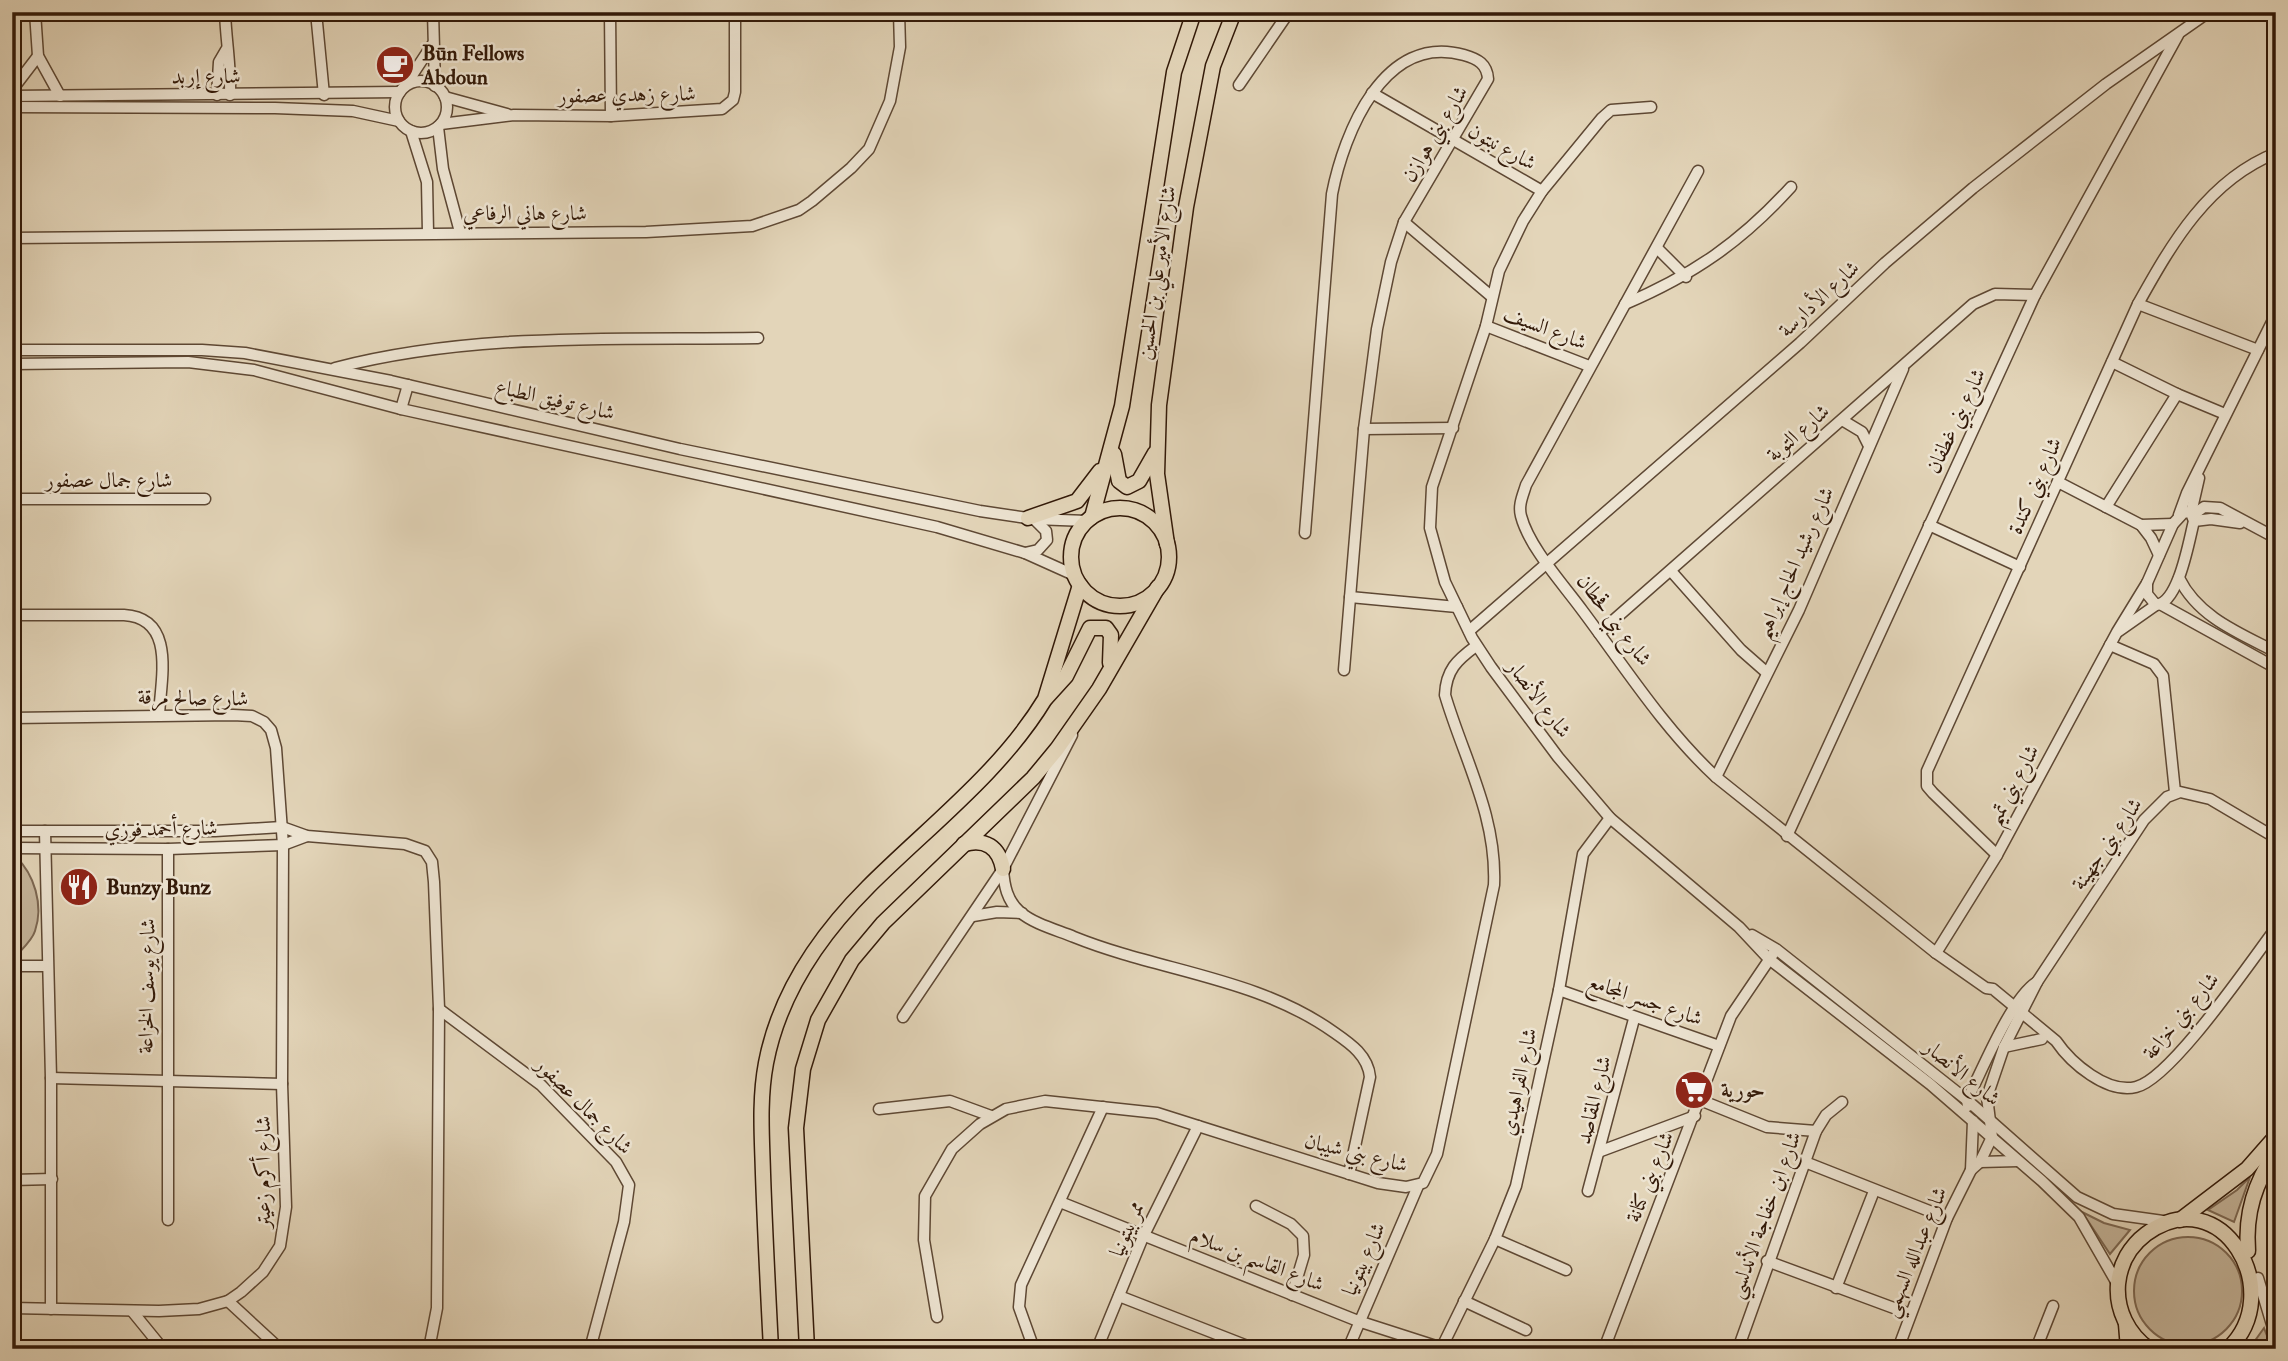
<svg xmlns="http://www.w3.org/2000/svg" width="2288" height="1361" viewBox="0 0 2288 1361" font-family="'IM FELL Double Pica',Amiri,serif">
  <rect width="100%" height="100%" fill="#e3d5b9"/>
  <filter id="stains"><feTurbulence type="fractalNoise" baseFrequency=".00286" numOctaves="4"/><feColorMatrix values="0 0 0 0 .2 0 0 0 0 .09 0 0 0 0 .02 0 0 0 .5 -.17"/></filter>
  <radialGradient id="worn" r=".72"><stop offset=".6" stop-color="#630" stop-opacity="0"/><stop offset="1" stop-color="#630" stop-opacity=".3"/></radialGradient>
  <g fill="#c5b59b" stroke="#7c6752" stroke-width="2">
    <path d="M12 857H16C34 874 44 905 35 931 32 941 21 950 14 958Z"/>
    <polygon points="2250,1177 2234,1222 2208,1210 2237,1190"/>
    <polygon points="2082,1212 2104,1223 2130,1230 2110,1254"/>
    <circle cx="2188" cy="1291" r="54"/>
    <polygon points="2264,1328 2272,1349 2249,1349"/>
  </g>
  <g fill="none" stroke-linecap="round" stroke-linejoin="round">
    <g stroke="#5e4834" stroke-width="13">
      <g id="minor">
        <polyline points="35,12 38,56 60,96"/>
        <path d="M225 12C226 41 231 66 230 95"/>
        <polyline points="316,12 324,95"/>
        <polyline points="433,12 435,86"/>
        <polyline points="610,12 611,116"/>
        <circle cx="421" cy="107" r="26"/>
        <polyline points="1239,85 1289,12"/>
        <polyline points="405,86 432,45"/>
        <polyline points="12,90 38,56"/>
        <polyline points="1372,93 1542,191"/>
        <polyline points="217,95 219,62 226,50"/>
        <polyline points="12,96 400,92"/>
        <polyline points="445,97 507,114"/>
        <polyline points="12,107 275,108 353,111 399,121"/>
        <polyline points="1651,107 1611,110 1602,118 1542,191 1523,221 1499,271 1486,326 1432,487 1430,528 1445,582 1472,638 1491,667 1558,757 1610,818 1739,927 1769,959 1930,1084 2042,1181 2079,1217 2118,1285"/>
        <polyline points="441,124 514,115 611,116 722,109 733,100 735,92 735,12"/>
        <polyline points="438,127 443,169 460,232"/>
        <polyline points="411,131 427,182 428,233"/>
        <path d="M1698 171 1526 485C1523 495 1518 505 1521 516 1529 547 1563 584 1582 610 1624 666 1664 729 1716 777L1936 953 1986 988 1993 989 2056 1041C2071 1063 2107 1094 2136 1087 2171 1079 2251 961 2276 928"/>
        <polyline points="1404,222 1491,296"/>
        <polyline points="12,238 646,232 752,226 799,210 812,201 851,168 869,149 890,101 900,47 899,12"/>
        <polyline points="1657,248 1686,277"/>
        <path d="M1625 304C1693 275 1741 242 1791 187"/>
        <polyline points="2138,304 2258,350"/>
        <polyline points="1486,326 1589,366"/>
        <polyline points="12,350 202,350 245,353 391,381 680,449 980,511 1034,519 1087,521"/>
        <polyline points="2112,362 2177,394"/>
        <polyline points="12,364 188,362 254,370 401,409 937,527 1025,553 1074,575"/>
        <path d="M335 368C473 332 617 340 758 338"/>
        <polyline points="401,409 408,385"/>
        <polyline points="1842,420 1862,432 1868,444"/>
        <polyline points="1364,429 1453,428"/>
        <polyline points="2058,482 2141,525 2151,538 2159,555"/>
        <polyline points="12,499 205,499"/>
        <polyline points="2106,507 2177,394 2225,414"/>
        <path d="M2184 512 2191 513 2194 521C2189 540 2179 603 2156 605L2147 594V583L2173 524Z"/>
        <polyline points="2191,513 2199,478"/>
        <polyline points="2179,515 2187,493 2276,314"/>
        <polyline points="2193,515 2204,507 2220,508 2276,538"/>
        <polyline points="2194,521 2211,519 2240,523"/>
        <polyline points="1929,525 2020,567"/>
        <polyline points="2141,525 2173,524"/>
        <path d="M1305 533 1332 194C1344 133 1384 32 1464 55 1478 59 1487 64 1488 79L1404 222 1391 262 1377 329 1364 429 1344 670"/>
        <polyline points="1025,553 1038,550 1047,540 1046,531 1034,519"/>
        <polyline points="1671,571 1741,650 1766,672"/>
        <path d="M2179 578C2198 617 2239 633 2276 652"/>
        <polyline points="1350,597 1457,607"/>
        <polyline points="2162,605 2276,668"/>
        <path d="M12 615H124C176 618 161 678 159 715"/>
        <polyline points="1469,631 1800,343 1885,263 1973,188 2106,84 2209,12"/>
        <polyline points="2119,631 2156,605"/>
        <polyline points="1599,633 1973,304 1995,294 2035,295"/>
        <polyline points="2110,645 2154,664 2163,676 2175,792"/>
        <polyline points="12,718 233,715 252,716 264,722 271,730 276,748 283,845 282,1084 286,1207 280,1246 263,1272 241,1292 228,1301 199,1309 159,1311 12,1308"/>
        <polyline points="1716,777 1799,610 1903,369"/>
        <polyline points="12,831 215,831 282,827 307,836 405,844 425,851 432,862 434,882 439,1009 437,1308 429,1349"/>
        <polyline points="45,831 51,1078 51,1309"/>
        <polyline points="1787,836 2035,295 2178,35"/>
        <polyline points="12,848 168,849 283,845 307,836"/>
        <polyline points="168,849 168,1220"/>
        <path d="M1997 855 1933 793 1927 786V771L2138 304C2172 243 2208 180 2276 153"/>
        <path d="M1003 869C1004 885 1007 901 1020 912 1034 924 1057 930 1074 937 1161 972 1257 977 1335 1033 1351 1044 1368 1056 1370 1077L1349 1174"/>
        <polyline points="973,916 997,912 1022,913"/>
        <polyline points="1752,935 1776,949 1967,1100 2077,1197 2113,1214 2170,1222"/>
        <polyline points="1936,953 1997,855 2117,632 2147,583"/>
        <polyline points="12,966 47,966"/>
        <polyline points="1559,990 1719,1046"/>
        <polyline points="439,1009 541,1085 616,1162 629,1185 624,1222 590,1349"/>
        <polyline points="903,1017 1003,869 1072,735"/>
        <polyline points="2004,1047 2042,1039"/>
        <polyline points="51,1078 282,1084"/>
        <polyline points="1700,1100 1767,1127 1816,1131"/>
        <path d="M1968 1106 1967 1100C1982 1071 2011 998 2037 982"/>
        <polyline points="879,1109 950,1101 991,1116"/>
        <polyline points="1601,1151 1695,1116"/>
        <polyline points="1805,1162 1947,1218"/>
        <polyline points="1980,1162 2018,1161"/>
        <polyline points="1971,1170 1973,1121"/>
        <polyline points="12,1180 52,1179"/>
        <polyline points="1588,1191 1634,1019"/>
        <polyline points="1060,1202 1358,1321 1442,1348"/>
        <polyline points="1256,1206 1291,1224 1303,1236 1304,1255 1292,1295"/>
        <polyline points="1495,1239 1566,1270"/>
        <polyline points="1767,1261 1910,1314"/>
        <polyline points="2258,1278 2276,1338"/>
        <polyline points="1836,1288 1874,1191"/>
        <polyline points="1119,1296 1255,1349"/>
        <polyline points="228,1301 280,1349"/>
        <polyline points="1464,1301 1526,1330"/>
        <polyline points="132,1311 163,1349"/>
        <path d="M937 1317 924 1240 925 1196 952 1149 980 1124 1006 1109 1045 1101 1157 1113 1378 1183 1406 1187 1423 1183 1437 1154 1494 885C1497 816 1464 759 1445 695 1446 670 1457 660 1476 646"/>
        <polyline points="1034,1349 1019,1307 1021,1285 1103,1107"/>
        <polyline points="1097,1349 1143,1237 1198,1126"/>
        <polyline points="1348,1349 1418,1186"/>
        <polyline points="1441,1349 1495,1239 1516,1186 1559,990 1583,854 1610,818"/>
        <polyline points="1604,1349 1731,1016 1773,954"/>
        <polyline points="1738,1349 1816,1131 1826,1115 1842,1102"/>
        <polyline points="1898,1349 1947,1218 1971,1170 1980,1162 1992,1137 1987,1097 2004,1047 2037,982 2144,820 2167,797 2180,792 2210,799 2276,838"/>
        <polyline points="2036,1349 2053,1306"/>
      </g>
    </g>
    <g stroke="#321908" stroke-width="17">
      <g id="major">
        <polyline points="1114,454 1119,481 1127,487 1139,481 1155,453"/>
        <circle cx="1120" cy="557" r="49"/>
        <polyline points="1092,517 1122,406 1174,72 1194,12"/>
        <polyline points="1028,518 1077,501 1100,471"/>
        <polyline points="1167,544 1157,474 1159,405 1186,207 1213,66 1234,12"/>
        <polyline points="1046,698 1066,676 1090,628 1106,628 1111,635 1110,663"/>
        <path d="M964 844C985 838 999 847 1003 869"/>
        <polyline points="2180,1220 2247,1169 2276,1136"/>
        <path d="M2248 1251C2245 1212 2255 1184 2276 1150"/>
        <polyline points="2126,1324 2128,1349"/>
        <path d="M771 1349C768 1291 765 1232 763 1174 762 1137 759 1100 766 1063 779 995 819 936 868 887 928 827 1001 772 1045 699L1080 585"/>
        <polyline points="807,1349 796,1128 803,1069 818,1020 852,960 883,923 1033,778 1057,749 1099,689 1158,587"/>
        <path d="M2149 1349C2128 1334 2116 1310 2118 1284 2120 1264 2130 1246 2146 1234 2222 1178 2288 1293 2228 1349"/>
      </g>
    </g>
    <use href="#minor" stroke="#ede4d2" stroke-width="10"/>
    <use href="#major" stroke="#e3d5b9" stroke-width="14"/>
  </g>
  <defs>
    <g id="cafe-disc" transform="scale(2.0125)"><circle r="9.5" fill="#8f2418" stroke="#ede4d2"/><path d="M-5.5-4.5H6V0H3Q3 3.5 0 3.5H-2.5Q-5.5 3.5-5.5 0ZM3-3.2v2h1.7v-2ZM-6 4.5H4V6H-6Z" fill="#fff"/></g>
    <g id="restaurant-disc" transform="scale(2.0125)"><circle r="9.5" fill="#8f2418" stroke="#ede4d2"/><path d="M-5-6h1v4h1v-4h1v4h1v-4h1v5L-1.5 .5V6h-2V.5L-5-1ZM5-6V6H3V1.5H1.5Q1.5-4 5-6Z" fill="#fff"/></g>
    <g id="supermarket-disc" transform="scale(2.0125)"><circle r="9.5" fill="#8f2418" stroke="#ede4d2"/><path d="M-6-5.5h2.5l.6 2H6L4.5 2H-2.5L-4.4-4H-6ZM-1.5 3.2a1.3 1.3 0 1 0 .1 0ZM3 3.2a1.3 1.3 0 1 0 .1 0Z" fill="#fff"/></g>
  </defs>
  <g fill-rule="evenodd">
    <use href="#cafe-disc" x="395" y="65"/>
    <use href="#restaurant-disc" x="79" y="887"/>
    <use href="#supermarket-disc" x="1694" y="1090"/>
  </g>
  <g text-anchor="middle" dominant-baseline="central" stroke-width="5" stroke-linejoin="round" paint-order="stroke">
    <g font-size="21" font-weight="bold" fill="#321908" stroke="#ede4d2" text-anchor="start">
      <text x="422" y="53">Būn Fellows<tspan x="422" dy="24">Abdoun</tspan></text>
      <text x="106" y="887">Bunzy Bunz</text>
      <text x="1721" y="1090">حورية</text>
    </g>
    <g font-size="21" fill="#321908" stroke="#ede4d2">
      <text x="206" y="76">شارع إربد</text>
      <text transform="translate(627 95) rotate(-1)">شارع زهدي عصفور</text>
      <text transform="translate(1435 134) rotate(-59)">شارع بني هوازن</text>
      <text transform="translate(1502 147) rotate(29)">شارع نبتون</text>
      <text x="525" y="213">شارع هاني الرفاعي</text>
      <text transform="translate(1157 273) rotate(-82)">شارع الأمير علي بن الحسين</text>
      <text transform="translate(1819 299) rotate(-43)">شارع الأدارسة</text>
      <text transform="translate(1545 328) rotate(21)">شارع السيف</text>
      <text transform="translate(555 400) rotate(13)">شارع توفيق الطباع</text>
      <text transform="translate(1956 421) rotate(-65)">شارع بني غطفان</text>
      <text transform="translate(1798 433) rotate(-41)">شارع التوبة</text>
      <text x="109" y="480">شارع جمال عصفور</text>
      <text transform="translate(2035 486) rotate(-66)">شارع بني كندة</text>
      <text transform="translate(1795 563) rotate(-66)">شارع رشيد الحاج إبراهيم</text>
      <text transform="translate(1614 620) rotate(53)">شارع بني قحطان</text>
      <text transform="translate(193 698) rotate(1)">شارع صالح مرقة</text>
      <text transform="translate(1539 699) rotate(53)">شارع الأنصار</text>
      <text transform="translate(2013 785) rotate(-62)">شارع بني تميم</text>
      <text transform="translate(161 829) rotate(-1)">شارع أحمد فوزي</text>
      <text transform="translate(2107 844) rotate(-55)">شارع بني جهينة</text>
      <text transform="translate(147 986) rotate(-89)">شارع يوسف الخزاعة</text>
      <text transform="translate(1645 1000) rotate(19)">شارع جسر المجامع</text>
      <text transform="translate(2181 1016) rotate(-50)">شارع بني خزاعة</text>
      <text transform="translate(1962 1073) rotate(39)">شارع الأنصار</text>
      <text transform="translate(1519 1082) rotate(-78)">شارع الفراهيدي</text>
      <text transform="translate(1594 1100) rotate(-76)">شارع المقاصد</text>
      <text transform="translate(584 1106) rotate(45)">شارع جمال عصفور</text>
      <text transform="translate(1356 1153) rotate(14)">شارع بني شيبان</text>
      <text transform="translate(263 1172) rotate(-90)">شارع أكرم زعيتر</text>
      <text transform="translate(1650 1177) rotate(-68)">شارع بني كنانة</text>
      <text transform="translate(1765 1215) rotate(-70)">شارع ابن خفاجة الأندلسي</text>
      <text transform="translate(1127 1229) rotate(-67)">ممر بيتونيا</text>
      <text transform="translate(1915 1252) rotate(-68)">شارع عبدالله السهمي</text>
      <text transform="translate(1364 1259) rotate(-66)">شارع بيتونيا</text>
      <text transform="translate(1257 1260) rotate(21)">شارع القاسم بن سلام</text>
    </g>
  </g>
  <rect width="2288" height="1361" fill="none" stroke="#e3d5b9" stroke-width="42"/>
  <rect x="14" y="14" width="2260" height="1333" fill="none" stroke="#321908" stroke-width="3.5"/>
  <rect x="21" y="21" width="2246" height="1319" fill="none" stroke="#321908" stroke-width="2"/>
  <rect width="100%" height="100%" filter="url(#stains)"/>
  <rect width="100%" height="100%" fill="url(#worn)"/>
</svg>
